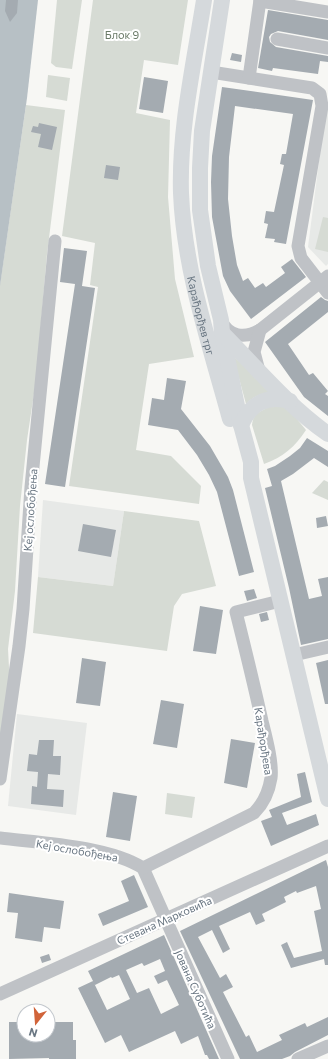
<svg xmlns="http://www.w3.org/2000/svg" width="328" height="1059" viewBox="0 0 328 1059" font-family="Commissioner,sans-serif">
  <rect width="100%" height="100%" fill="#f7f7f4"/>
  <g fill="#e7e9e7">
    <polygon points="326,107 328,108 328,264 326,266 308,247"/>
    <polygon points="43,500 124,511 113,586 38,577"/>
    <polygon points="17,714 87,723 76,815 8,806"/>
  </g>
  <g fill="#d6dbd4">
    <polygon points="57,0 82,0 72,69 56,67 51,63"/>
    <polygon points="93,0 188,0 178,65 144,60 136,113 170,120 168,197 175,279 194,357 149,364 136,450 171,456 201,486 199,504 69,486 98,287 90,285 95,243 62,236"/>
    <polygon points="48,75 70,78 67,101 46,97"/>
    <polygon points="26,105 65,110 47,254 36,380 27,440 20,506 15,591 8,649 10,686 0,740 0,285"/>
    <polygon points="323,217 328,218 328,252 315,249"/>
    <path d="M233 356 274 392C262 393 255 395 246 404Z"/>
    <path d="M270 406 287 407 306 430C295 447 283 457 264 464L252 425C253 413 260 412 270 406Z"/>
    <polygon points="324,480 328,482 328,500 312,493"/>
    <polygon points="124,511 199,521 216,586 182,594 174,606 167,651 33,633 38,577 113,586"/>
    <polygon points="167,793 195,797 192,818 165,814"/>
  </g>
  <polygon fill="#b7c0c5" points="0,0 38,0 27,98 0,286"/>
  <g fill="#a4abb1" fill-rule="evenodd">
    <polygon points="6,0 18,0 17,13 10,22 5,11"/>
    <polygon points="268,10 328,20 328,40 278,31 271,34 269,37 270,42 276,47 328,56 328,62 320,61 318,74 273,68 272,71 258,68"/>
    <polygon points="232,53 242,55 241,62 230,60"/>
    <polygon points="144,77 168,81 163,113 139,109"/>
    <polygon points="222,87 313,100 286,244 274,242 275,239 265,238 268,224 264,223 266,211 274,212 284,165 280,164 282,154 286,154 293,114 235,106 229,157 228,199 232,236 237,265 243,281 248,278 255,288 263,283 266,287 285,273 281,267 292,259 306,277 251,319 230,291 223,276 212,217 211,182 212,156"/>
    <polygon points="39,123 57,127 52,150 38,147 41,134 31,132 33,126 38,127"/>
    <polygon points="106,165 120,167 118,180 104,178"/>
    <polygon points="64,248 87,251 82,286 95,288 65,487 45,484 75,284 60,282"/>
    <polygon points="321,297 325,300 328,301 328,312 288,344 309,375 313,373 328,391 325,394 328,396 328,416 304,397 265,342"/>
    <polygon points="167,378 186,381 181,409 210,446 228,477 233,490 254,572 239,576 217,492 209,475 197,455 178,430 148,425 152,398 164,400"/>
    <polygon points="307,438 328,451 328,467 314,458 293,474 281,481 309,599 322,596 318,579 328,577 328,639 301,645 289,588 265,488 272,486 267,469 275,466 290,456 300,448"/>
    <polygon points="326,516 328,526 317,528 316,518"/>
    <polygon points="83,524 116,530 111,557 78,551"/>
    <polygon points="254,589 257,598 247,601 244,591"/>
    <polygon points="200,606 223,610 216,654 193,651"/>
    <polygon points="267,612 269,620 261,622 259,614"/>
    <polygon points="82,658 106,662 100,706 76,703"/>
    <polygon points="328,660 328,704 325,704 316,663"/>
    <polygon points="161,700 184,704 177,748 153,744"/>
    <polygon points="231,739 255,743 247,788 224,783"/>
    <polygon points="39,740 54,740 53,756 61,756 60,775 48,774 47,789 64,790 63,807 31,804 32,786 37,787 38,772 27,771 29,754 37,755"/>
    <polygon points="305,772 312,802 282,813 287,825 316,814 319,825 271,846 261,821 272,817 269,810 301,797 297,774"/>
    <polygon points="113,792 137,796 130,841 106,837"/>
    <polygon points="326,860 328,867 328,965 325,965 324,959 291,968 281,945 287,942 294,958 322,951 314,911 321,909 316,886 297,893 296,891 284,897 286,902 262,914 265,921 256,925 250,912 219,926 230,949 223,953 212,930 198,937 220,978 226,974 233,987 223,992 246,1037 249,1035 257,1052 282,1040 279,1035 305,1023 307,1027 328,1017 328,1035 295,1052 290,1056 282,1059 240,1059 180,931"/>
    <polygon points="134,875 148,907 103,926 98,914 129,901 121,881"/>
    <polygon points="9,893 64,901 60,929 44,927 42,942 15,938 18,913 7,912"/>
    <path d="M164 935 219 1059H209L207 1055H205L198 1036 181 1044 175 1031 129 1052 121 1035 105 1043 78 988 93 981 107 1010 130 999 119 975 112 978 111 977 95 985 88 971ZM160 959 165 971 154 976 158 984 167 980 179 1005 161 1014 149 988 137 993 126 970 142 963 144 966Z"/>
    <polygon points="49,954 51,960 42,963 40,957"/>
    <polygon points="9,1022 24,1022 24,1035 48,1035 48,1022 73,1022 73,1040 76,1040 76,1059 49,1059 49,1058 9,1059"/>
  </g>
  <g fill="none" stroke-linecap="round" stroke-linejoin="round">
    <g stroke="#bfc2c6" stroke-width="13">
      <polyline points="260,1 328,12"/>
      <polyline points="277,39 328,48"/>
      <polyline points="211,72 312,88 320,94 322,106 298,246 301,258 328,293"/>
      <polyline points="249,78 260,0"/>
      <path d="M221 320C228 337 245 339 260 330L328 276"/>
      <polyline points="259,371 254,352 260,330"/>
      <polyline points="294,655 328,647"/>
      <polyline points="0,779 19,646 23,609 31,487 55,241"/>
      <path d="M0 838C42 843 108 846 143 868L228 1059"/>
      <path d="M143 868 254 813C263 804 269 791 271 778 273 763 266 737 262 721 254 685 245 648 236 612L280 601"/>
      <polyline points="0,994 328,846"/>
      <polyline points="298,1059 328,1046"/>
    </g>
    <g stroke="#d5d9dc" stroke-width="16">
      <path id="s1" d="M204 0C194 64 179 129 181 193 184 270 210 345 230 419"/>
      <polyline points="222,0 202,131 200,168 200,210 208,266 221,320 222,333 241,425 251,462 251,478 328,799"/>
      <path d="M222 333C256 367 288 406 328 434"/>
      <path d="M241 425C251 403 266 395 290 401"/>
    </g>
  </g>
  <g text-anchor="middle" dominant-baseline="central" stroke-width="4" stroke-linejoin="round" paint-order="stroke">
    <g font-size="11" fill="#6a7a67" stroke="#fff">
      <text x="122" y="34">Блок 9</text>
    </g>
    <g font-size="11" fill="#697682" stroke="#fff">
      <text stroke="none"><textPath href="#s1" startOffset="319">Карађорђев трг</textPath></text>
      <text transform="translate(30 510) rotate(-86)">Кеј ослобођења</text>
      <text transform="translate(264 741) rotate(81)">Карађорђева</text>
      <text transform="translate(77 850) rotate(10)">Кеј ослобођења</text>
      <text transform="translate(164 920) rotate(-24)">Стевана Марковића</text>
      <text transform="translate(196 989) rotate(66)">Јована Суботића</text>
    </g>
  </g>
  <g transform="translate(36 1023) rotate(197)"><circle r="19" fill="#ffffff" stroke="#c3c8cd"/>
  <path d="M0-3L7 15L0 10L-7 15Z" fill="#d1643a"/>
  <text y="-6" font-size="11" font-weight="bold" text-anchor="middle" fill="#697682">N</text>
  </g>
</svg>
